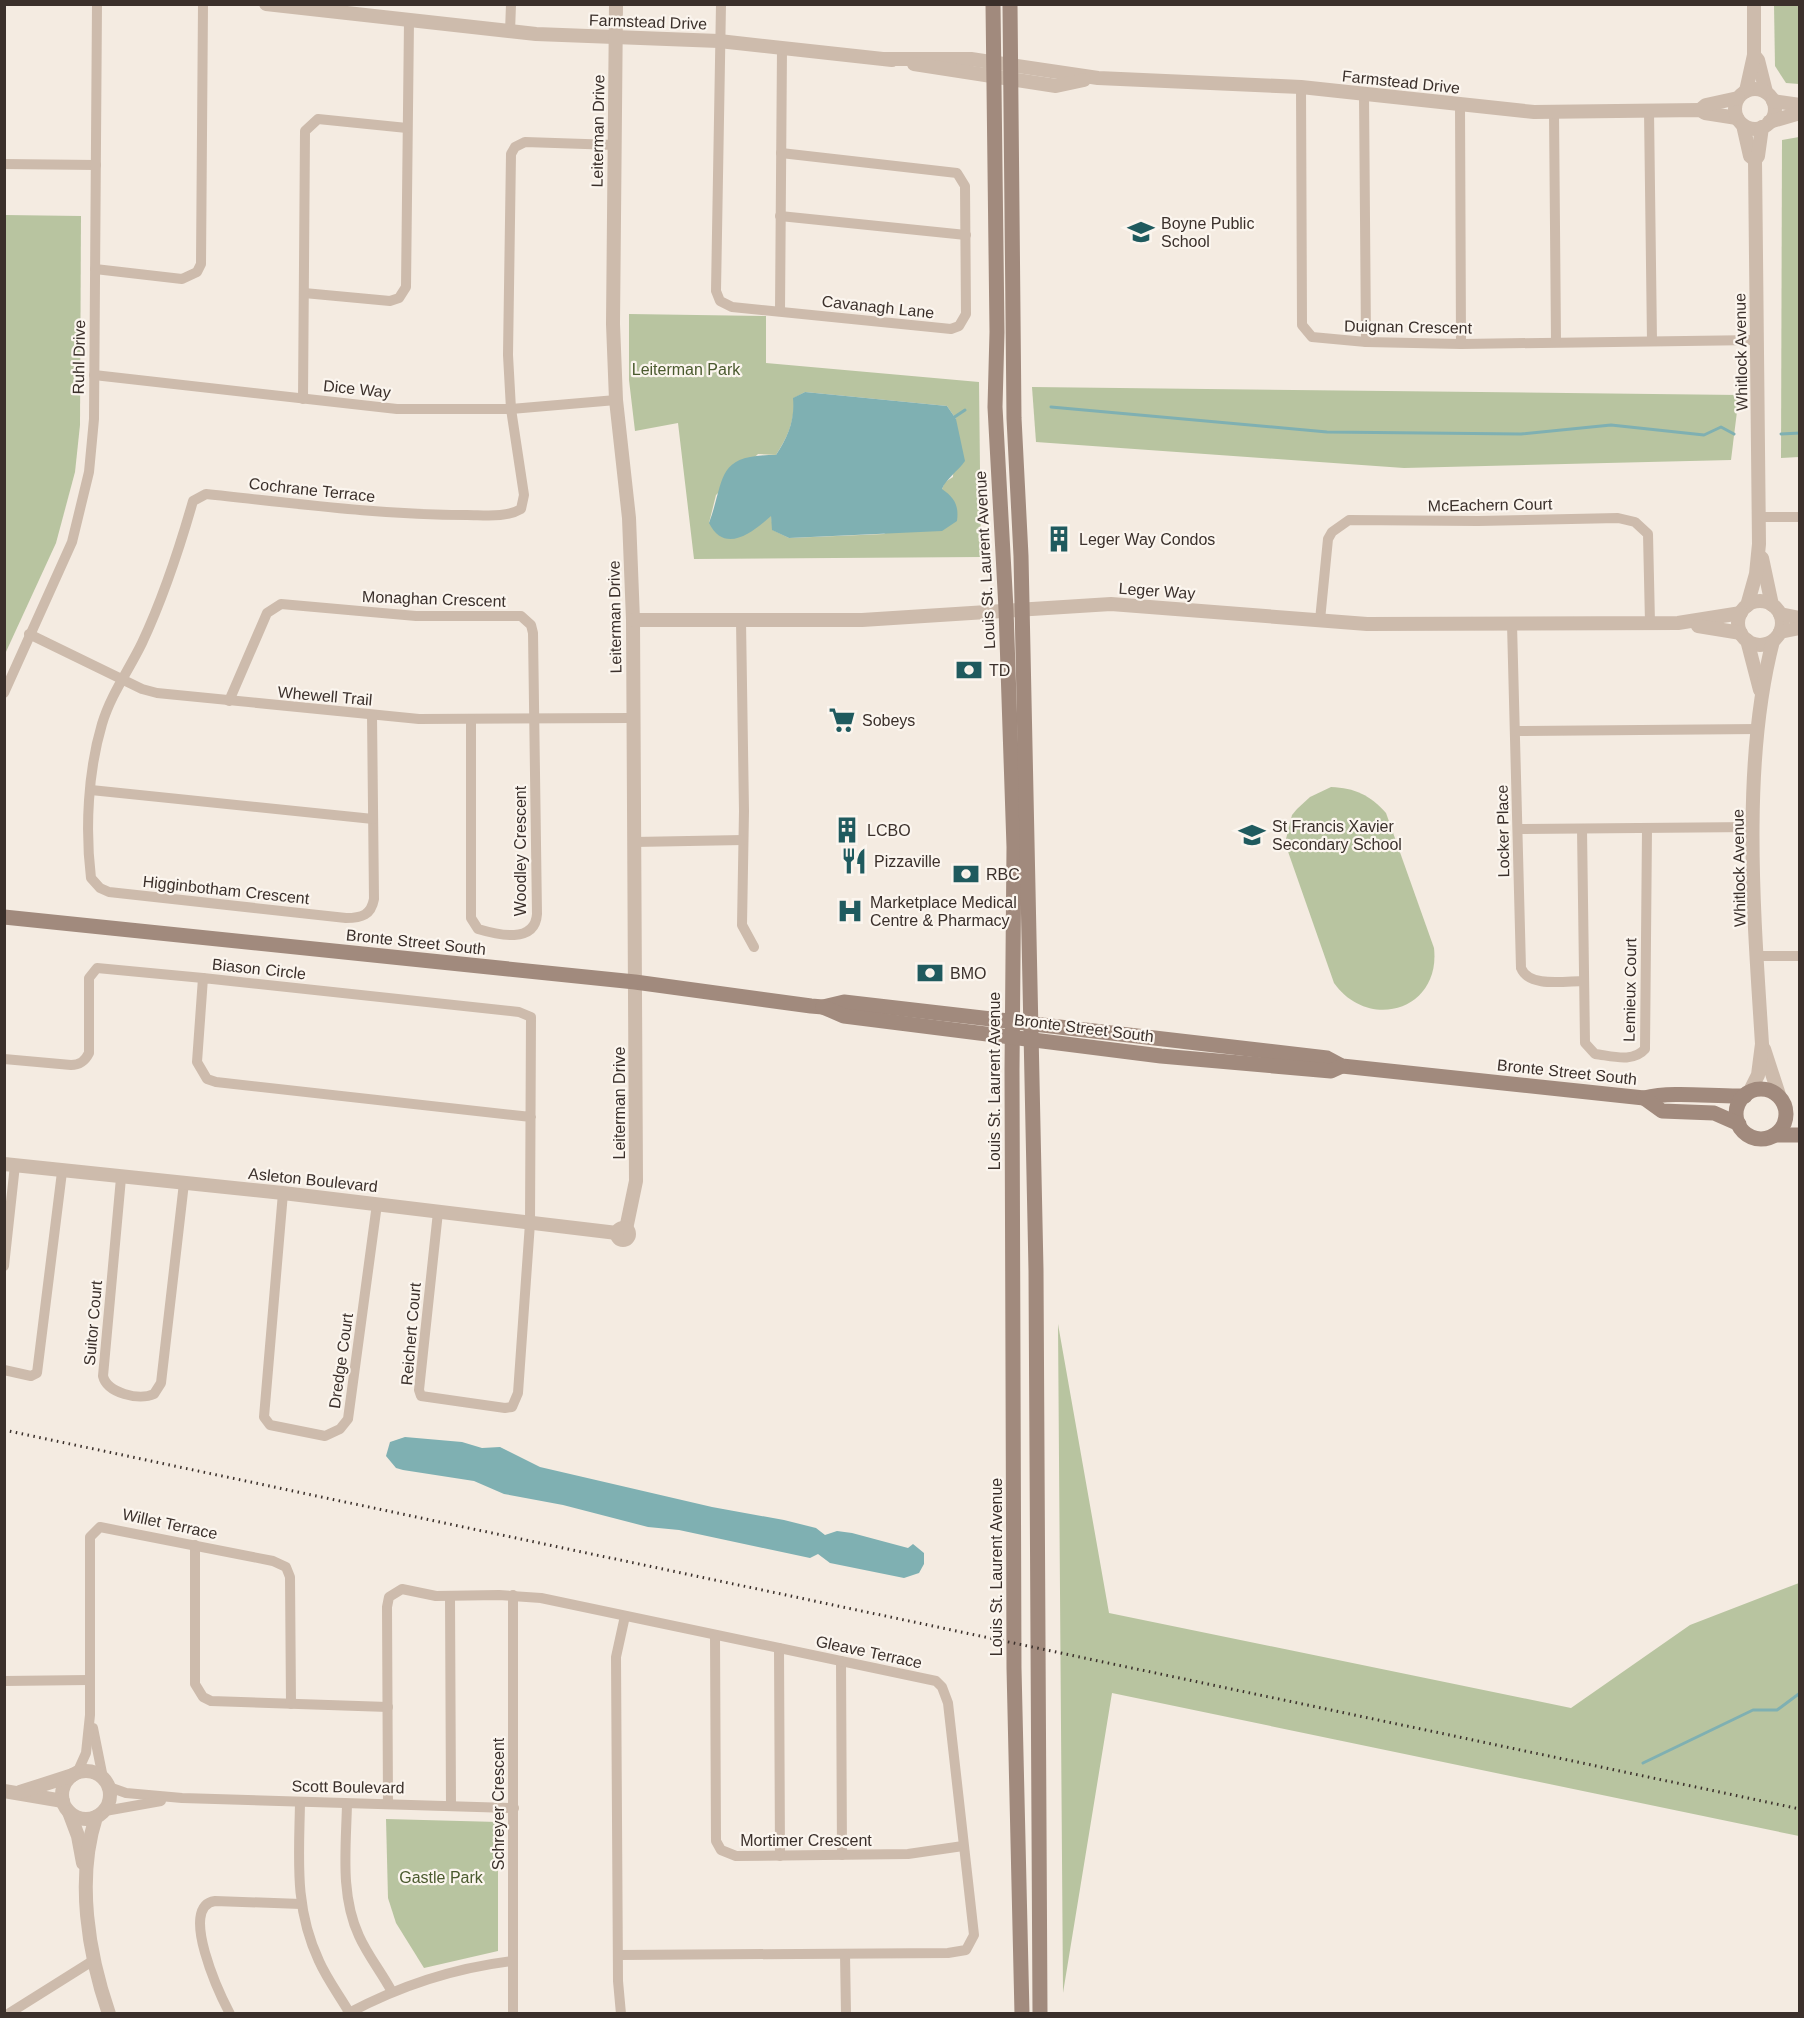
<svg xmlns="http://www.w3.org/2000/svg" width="1804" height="2018" viewBox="0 0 1804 2018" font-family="Arial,sans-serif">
  <rect width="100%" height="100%" fill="#f4ebe1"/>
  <g fill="#b8c4a0" fill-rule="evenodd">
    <polygon points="1774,5 1799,5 1799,84 1786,83 1775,66"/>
    <polygon points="1799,137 1799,457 1781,458 1782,140"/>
    <polygon points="5,215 81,216 80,425 75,472 56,543 5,654"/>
    <path d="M629 314 766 316V363L979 382 981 557 694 559 678 423 635 431 629 380ZM805 392 947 406 956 419 953 477 945 482 942 489 884 534 789 538 773 530 771 515 709 523 716 495 758 454 776 455C788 437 795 420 794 398Z"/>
    <polygon points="1032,387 1739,395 1731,460 1404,468 1036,442"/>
    <path d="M1331 787C1355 788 1370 795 1386 813L1434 948C1441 1010 1369 1032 1334 983L1285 843 1292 815 1297 809 1310 797Z"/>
    <polygon points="1058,1324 1109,1613 1571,1708 1690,1625 1799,1583 1799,1836 1112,1693 1063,1993"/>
    <polygon points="386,1819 498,1822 498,1951 424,1968 396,1923 388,1898"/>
  </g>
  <g fill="#7fb0b2">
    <path d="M805 392 947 406 956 419 965 461C958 471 946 479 942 489 955 498 959 506 957 521L942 531 789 538 772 530 771 516C753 532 725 555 709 523 726 477 715 455 776 455 788 437 795 420 793 398Z"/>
    <polygon points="405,1437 462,1442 482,1448 500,1447 540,1467 712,1507 784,1520 816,1528 825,1535 837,1531 852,1533 908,1548 913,1544 924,1553 924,1564 919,1573 904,1578 830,1563 818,1554 810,1558 679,1530 648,1527 563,1505 504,1494 474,1481 403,1470 396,1468 386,1456 390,1442"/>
  </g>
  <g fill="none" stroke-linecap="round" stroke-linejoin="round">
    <g stroke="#7fb0b2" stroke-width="3">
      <polyline points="1051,407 1327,432 1521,434 1611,425 1704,435 1721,427 1734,434"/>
      <polyline points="953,418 965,410"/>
      <polyline points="1781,434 1800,433"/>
      <polyline points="1643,1763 1753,1710 1777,1710 1800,1693"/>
    </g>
    <g stroke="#cdbbac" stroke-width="10">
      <polyline points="721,4 716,291 720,301 732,307 951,329 959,326 966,314 965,186 957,173 781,153"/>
      <polyline points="510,32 511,4"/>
      <polyline points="1301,87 1302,325 1312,337 1366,342 1461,344 1757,340"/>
      <polyline points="1364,94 1366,342"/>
      <polyline points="1460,105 1461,344"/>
      <polyline points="1649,111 1652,341"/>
      <polyline points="1554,112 1556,342"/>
      <polyline points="4,164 96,165"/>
      <polyline points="780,216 966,235"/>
      <polyline points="95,269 182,279 197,272 201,264 203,4"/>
      <polyline points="304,293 390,301 399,298 406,287 409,21"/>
      <polyline points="780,311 782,48"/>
      <polyline points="94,375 397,409 511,409 616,400"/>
      <polyline points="303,399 305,131 318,119 407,128"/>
      <polyline points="1759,517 1800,517"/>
      <polyline points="1320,620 1328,539 1332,532 1349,520 1478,521 1618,518 1635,522 1648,534 1650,623"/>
      <polyline points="741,621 744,811 742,925 754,947"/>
      <path d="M1512 624 1521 968C1529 988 1565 981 1584 981"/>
      <polyline points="29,634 142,689 157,693 419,719 632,718"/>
      <polyline points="4,693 72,542 89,472 94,419 97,4"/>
      <path d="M229 701 267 613 281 604 416 616H521L531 625 533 633 537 914C535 944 498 935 478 929L471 918V719"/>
      <path d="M372 715 374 899C371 915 362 918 346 918L109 892 100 888 91 878C85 829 88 771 102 724 111 694 129 670 142 643 164 596 179 550 193 501L206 494C293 503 379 515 467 515 484 515 506 518 521 509L524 495 511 409 508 355 511 154 515 147 525 142 615 145"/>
      <polyline points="1515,731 1758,729"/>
      <polyline points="91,790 373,819"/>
      <polyline points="1518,829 1753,827"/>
      <path d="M1582 829 1585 1043 1595 1054C1612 1056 1633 1063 1645 1049L1647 829"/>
      <polyline points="634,842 743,840"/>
      <polyline points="1757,956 1800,956"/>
      <path d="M4 1059 71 1065C80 1065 85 1061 89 1053V978L97 968 203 978"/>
      <path d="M121 1178 103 1376C107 1393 139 1401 154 1394L161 1383 184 1183"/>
      <polyline points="283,1193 264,1417 270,1425 325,1436 340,1429 348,1419 377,1204"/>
      <polyline points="438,1212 419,1390 421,1396 505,1408 512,1407 518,1393 530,1223 531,1017 519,1012 203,978 197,1062 207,1079 216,1082 531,1117"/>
      <polyline points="4,1266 15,1165"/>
      <polyline points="4,1370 31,1376 37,1373 62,1172"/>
      <polyline points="195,1545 195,1684 203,1697 211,1701 388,1707"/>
      <polyline points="450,1596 451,1806"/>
      <polyline points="715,1635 716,1841 721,1850 736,1856 908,1854 963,1846"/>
      <polyline points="779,1648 780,1856"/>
      <polyline points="841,1661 842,1855"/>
      <polyline points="4,1681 89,1680"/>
      <polyline points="93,1728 103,1778"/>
      <polyline points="77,1773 86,1753 90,1715 90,1537 100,1527 273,1561 286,1567 290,1577 291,1704"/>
      <polyline points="109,1787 126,1793 182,1798 514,1808"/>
      <path d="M300 1803C299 1859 294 1908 319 1961 327 1979 339 1995 349 2012"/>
      <path d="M347 1804C346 1848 340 1895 359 1936 368 1956 382 1973 392 1992"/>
      <polyline points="388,1804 387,1607 389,1597 402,1589 436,1596 499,1595 541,1598 936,1681 942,1687 948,1703 974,1935 966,1950 948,1953 619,1955"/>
      <polyline points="105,1811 161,1801"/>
      <polyline points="845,1954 846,2014"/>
      <polyline points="8,2014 94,1960"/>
      <path d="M230 2014C220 1995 178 1906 215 1901L301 1904"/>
      <path d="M347 2014C399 1986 454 1968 512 1961"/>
      <polyline points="513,2014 513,1595"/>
      <polyline points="621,2014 618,1981 616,1657 625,1616"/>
    </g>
    <g stroke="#cdbbac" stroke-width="14">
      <polyline points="266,4 536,34 719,41 892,60"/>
      <polyline points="616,4 613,324 616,400 629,518 633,620 636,1181 626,1229"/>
      <polyline points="1754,55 1758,60 1766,92"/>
      <polyline points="885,59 971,59 1098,78 1301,87 1534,112 1700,110 1705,113 1737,118"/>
      <polyline points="914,64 1056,86 1084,80"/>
      <circle cx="1755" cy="109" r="20"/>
      <polyline points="1746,91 1754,55 1754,4"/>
      <polyline points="1773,101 1800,105"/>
      <polyline points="1700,110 1706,105 1738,98"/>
      <polyline points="1769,122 1800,113"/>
      <polyline points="1743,125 1750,156 1755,160"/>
      <polyline points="1762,558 1772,605"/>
      <circle cx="1760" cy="623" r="22"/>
      <polyline points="1747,606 1756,574 1759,544 1755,160 1758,156 1762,127"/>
      <polyline points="1780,614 1800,618"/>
      <polyline points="633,620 862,620 1111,604 1367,624 1678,623 1741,613"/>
      <polyline points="1698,626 1741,633"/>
      <polyline points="1780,632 1800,628"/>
      <polyline points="1747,640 1760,690"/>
      <polyline points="1764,1049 1780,1098"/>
      <path d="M1749 1093 1758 1075 1762 1044C1754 917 1741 764 1773 641"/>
      <polyline points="4,1164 283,1193 617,1233"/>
      <circle cx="623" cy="1234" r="6"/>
      <circle cx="86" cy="1795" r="24"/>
      <polyline points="4,1791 63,1801"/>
      <polyline points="20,1792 73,1775"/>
      <polyline points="69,1812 78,1836 83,1863"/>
      <path d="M96 1817C76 1879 88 1953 109 2014"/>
    </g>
    <g stroke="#a18a7d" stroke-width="15">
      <polyline points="993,4 997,332 995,407 1006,609 1014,847 1012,1070 1014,1668 1022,2014"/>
      <polyline points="1010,4 1014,418 1021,556 1036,1270 1040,2014"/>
      <path d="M4 917 635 982 811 1006 823 1007 844 1002 1327 1058 1342 1066 1644 1098C1674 1091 1713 1097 1745 1096"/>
      <polyline points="823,1007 844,1016 1161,1056 1331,1071 1342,1066"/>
      <circle cx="1761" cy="1114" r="25"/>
      <polyline points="1644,1098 1662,1111 1714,1113 1739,1124"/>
      <polyline points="1775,1135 1800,1135"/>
    </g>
    <polyline stroke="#3b302b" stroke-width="3" stroke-dasharray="1.5 4.5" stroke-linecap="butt" points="4,1430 1800,1809"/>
  </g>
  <defs>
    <g id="school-bare" transform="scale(2.07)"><path d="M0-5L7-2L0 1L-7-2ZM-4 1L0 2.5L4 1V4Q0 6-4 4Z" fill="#1f5a5e" stroke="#fbf5ee" stroke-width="2.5" paint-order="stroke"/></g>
    <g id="building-bare" transform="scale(2.07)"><path d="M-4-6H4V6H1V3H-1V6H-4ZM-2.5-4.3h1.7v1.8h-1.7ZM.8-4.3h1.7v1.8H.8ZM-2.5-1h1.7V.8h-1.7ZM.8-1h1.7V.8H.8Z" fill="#1f5a5e" stroke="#fbf5ee" stroke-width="2.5" paint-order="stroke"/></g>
    <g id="bank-bare" transform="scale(2.07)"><path d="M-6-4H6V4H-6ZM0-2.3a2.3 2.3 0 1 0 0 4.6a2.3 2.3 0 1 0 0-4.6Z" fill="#1f5a5e" stroke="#fbf5ee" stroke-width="2.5" paint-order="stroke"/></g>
    <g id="supermarket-bare" transform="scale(2.07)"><path d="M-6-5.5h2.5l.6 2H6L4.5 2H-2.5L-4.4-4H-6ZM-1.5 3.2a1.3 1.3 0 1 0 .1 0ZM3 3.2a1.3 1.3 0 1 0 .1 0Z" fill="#1f5a5e" stroke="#fbf5ee" stroke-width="2.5" paint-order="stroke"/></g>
    <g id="restaurant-bare" transform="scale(2.07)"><path d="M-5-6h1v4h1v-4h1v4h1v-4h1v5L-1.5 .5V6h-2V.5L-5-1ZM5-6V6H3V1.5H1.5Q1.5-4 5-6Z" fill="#1f5a5e" stroke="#fbf5ee" stroke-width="2.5" paint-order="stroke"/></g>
    <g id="hospital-bare" transform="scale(2.07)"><path d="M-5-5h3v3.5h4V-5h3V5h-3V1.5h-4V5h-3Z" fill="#1f5a5e" stroke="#fbf5ee" stroke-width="2.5" paint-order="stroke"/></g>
  </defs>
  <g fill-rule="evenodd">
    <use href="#school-bare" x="1141" y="232"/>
    <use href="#building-bare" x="1059" y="539"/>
    <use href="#bank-bare" x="969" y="670"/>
    <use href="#supermarket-bare" x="842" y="720"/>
    <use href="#building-bare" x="847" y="830"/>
    <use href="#school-bare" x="1252" y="835"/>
    <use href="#restaurant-bare" x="854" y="861"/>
    <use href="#bank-bare" x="966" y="874"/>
    <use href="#hospital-bare" x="850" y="911"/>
    <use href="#bank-bare" x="930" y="973"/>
  </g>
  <g text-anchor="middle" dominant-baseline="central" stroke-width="4.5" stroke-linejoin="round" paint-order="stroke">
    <g font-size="16" fill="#3b302b" stroke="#fbf5ee">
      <text transform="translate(648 22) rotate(2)">Farmstead Drive</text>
      <text transform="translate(1401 82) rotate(6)">Farmstead Drive</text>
      <text transform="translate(598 131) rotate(-89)">Leiterman Drive</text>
      <text transform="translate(878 307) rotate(6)">Cavanagh Lane</text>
      <text transform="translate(1408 327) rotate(1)">Duignan Crescent</text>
      <text transform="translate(1741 352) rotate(-91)">Whitlock Avenue</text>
      <text transform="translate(79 357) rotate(-89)">Ruhl Drive</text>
      <text transform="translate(357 389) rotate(6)">Dice Way</text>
      <text transform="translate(312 490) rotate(6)">Cochrane Terrace</text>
      <text transform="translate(1490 505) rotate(-1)">McEachern Court</text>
      <text transform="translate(985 560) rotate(-93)">Louis St. Laurent Avenue</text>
      <text transform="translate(1157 591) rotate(4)">Leger Way</text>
      <text transform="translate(434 599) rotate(2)">Monaghan Crescent</text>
      <text transform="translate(615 617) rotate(-91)">Leiterman Drive</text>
      <text transform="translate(325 696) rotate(5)">Whewell Trail</text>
      <text transform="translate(1503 831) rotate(-91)">Locker Place</text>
      <text transform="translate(520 851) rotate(-90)">Woodley Crescent</text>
      <text transform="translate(1739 868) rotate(-91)">Whitlock Avenue</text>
      <text transform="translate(226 890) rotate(6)">Higginbotham Crescent</text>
      <text transform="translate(416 942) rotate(6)">Bronte Street South</text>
      <text transform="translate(259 969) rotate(6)">Biason Circle</text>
      <text transform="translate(1630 990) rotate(-89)">Lemieux Court</text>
      <text transform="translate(1084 1028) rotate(7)">Bronte Street South</text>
      <text transform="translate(1567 1072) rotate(6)">Bronte Street South</text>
      <text transform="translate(994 1081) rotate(-90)">Louis St. Laurent Avenue</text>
      <text transform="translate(619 1103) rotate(-90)">Leiterman Drive</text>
      <text transform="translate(313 1180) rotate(6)">Asleton Boulevard</text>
      <text transform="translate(93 1323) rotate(-85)">Suitor Court</text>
      <text transform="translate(411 1334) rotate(-85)">Reichert Court</text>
      <text transform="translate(341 1361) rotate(-82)">Dredge Court</text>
      <text transform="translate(170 1524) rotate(12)">Willet Terrace</text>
      <text transform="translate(996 1567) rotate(-90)">Louis St. Laurent Avenue</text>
      <text transform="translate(869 1652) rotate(12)">Gleave Terrace</text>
      <text transform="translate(348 1787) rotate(1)">Scott Boulevard</text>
      <text transform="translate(498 1804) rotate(-90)">Schreyer Crescent</text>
      <text x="806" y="1840">Mortimer Crescent</text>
    </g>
    <g font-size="16" fill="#3b302b" stroke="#fbf5ee" text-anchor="start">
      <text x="1161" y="223">Boyne Public<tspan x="1161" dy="18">School</tspan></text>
      <text x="1079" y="539">Leger Way Condos</text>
      <text x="989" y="670">TD</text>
      <text x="862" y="720">Sobeys</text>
      <text x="1272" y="826">St Francis Xavier<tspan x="1272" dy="18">Secondary School</tspan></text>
      <text x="867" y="830">LCBO</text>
      <text x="874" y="861">Pizzaville</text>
      <text x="986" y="874">RBC</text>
      <text x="870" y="902">Marketplace Medical<tspan x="870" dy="18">Centre &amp; Pharmacy</tspan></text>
      <text x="950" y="973">BMO</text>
    </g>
    <g font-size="16" fill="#4a5a2e" stroke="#fbf5ee">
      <text x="686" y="369">Leiterman Park</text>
      <text x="441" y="1877">Gastle Park</text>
    </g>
  </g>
  <rect width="1804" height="2018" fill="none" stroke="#3b302b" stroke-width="12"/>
</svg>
